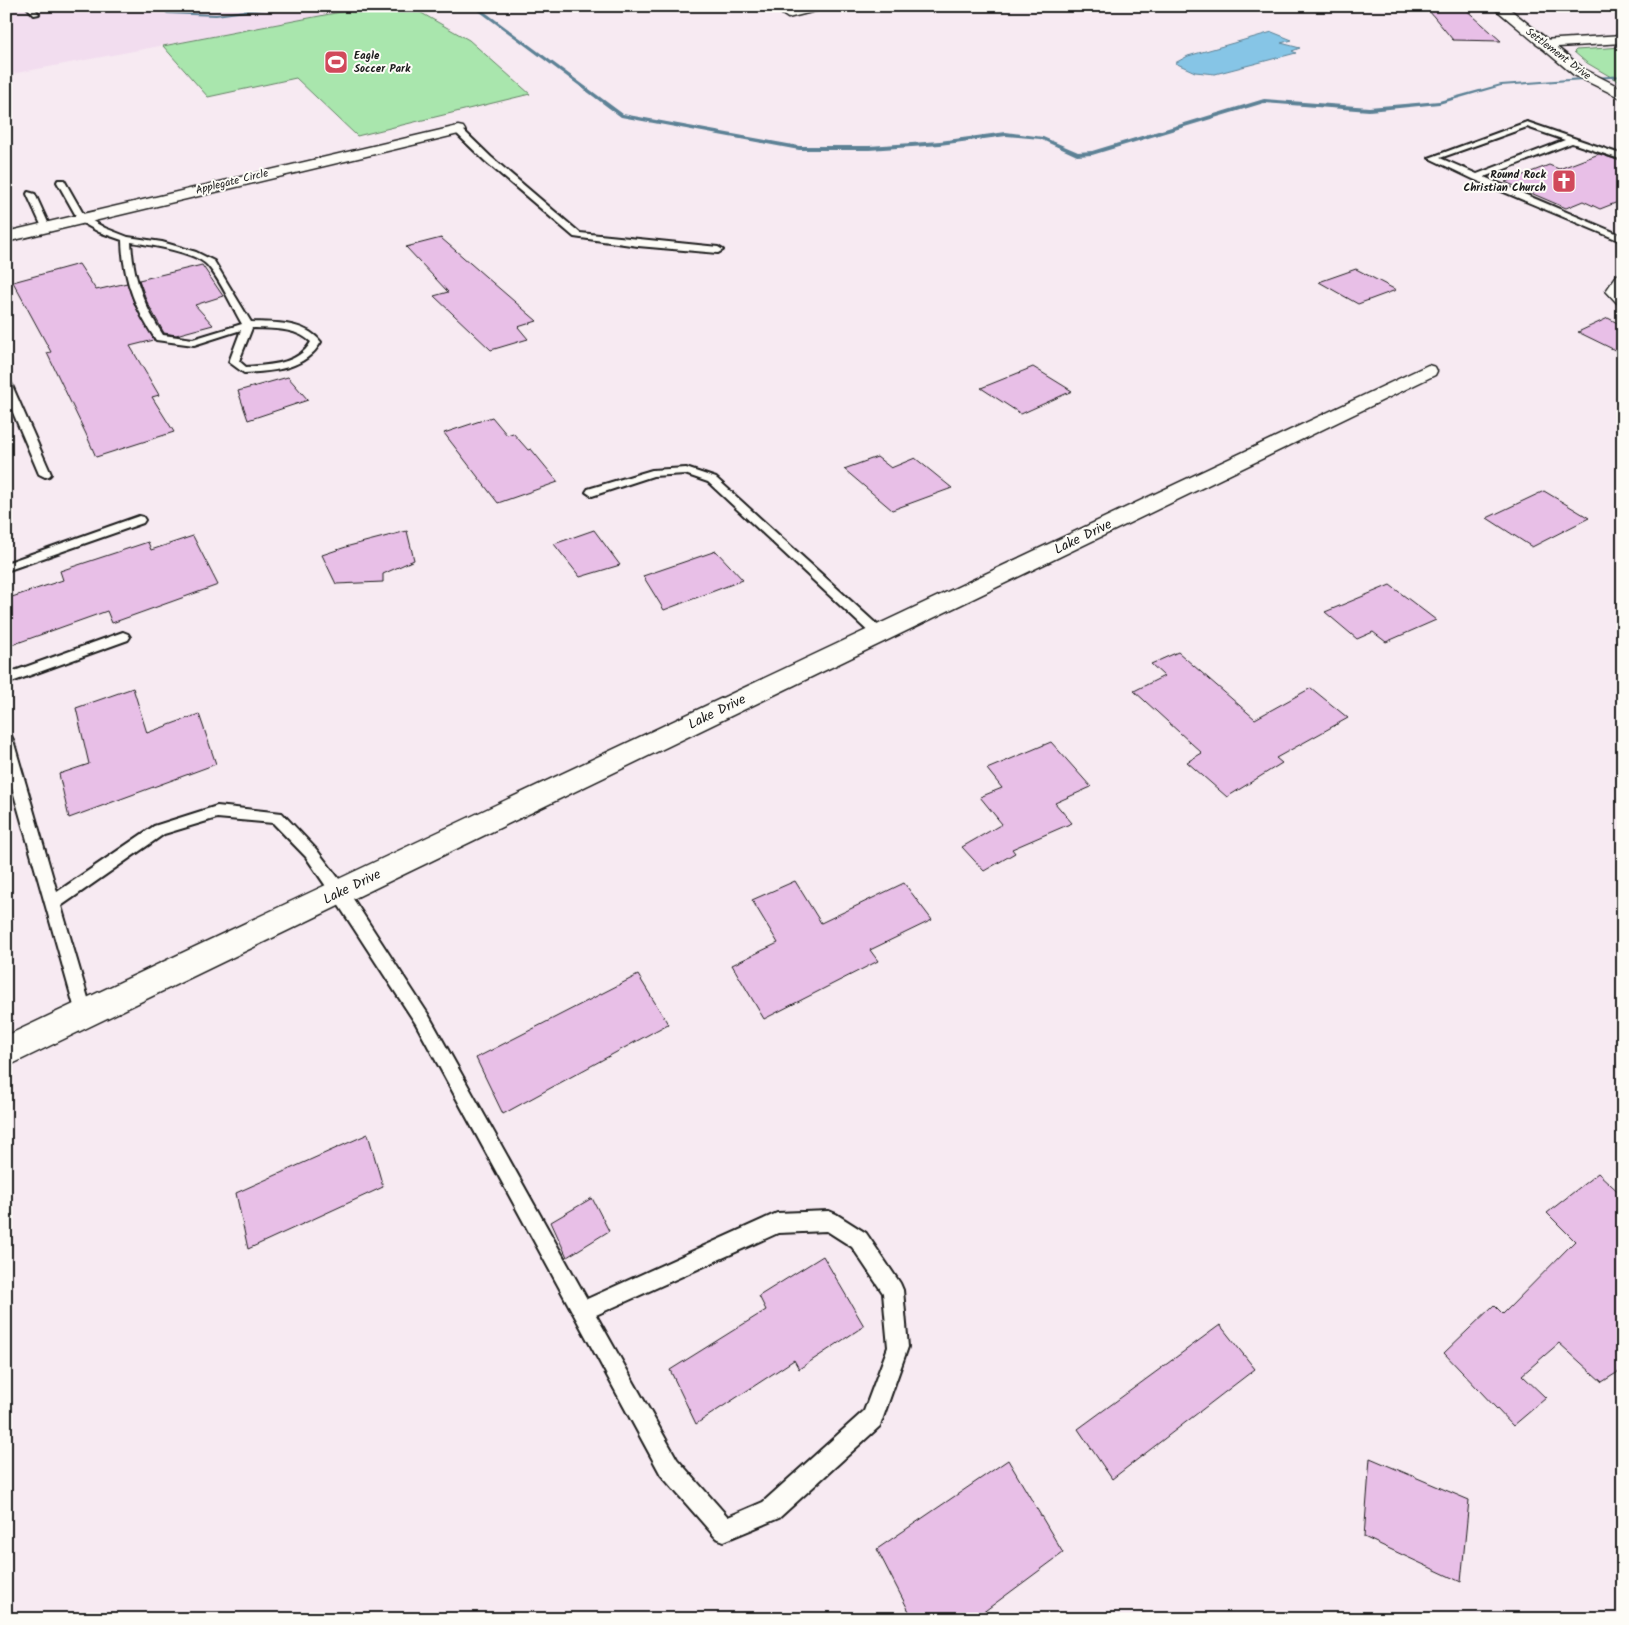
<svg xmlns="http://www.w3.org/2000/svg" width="1629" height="1625" viewBox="0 0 1629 1625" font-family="Kalam,sans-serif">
  <rect width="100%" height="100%" fill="#f7eaf2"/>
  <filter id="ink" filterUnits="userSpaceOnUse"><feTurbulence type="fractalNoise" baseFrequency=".02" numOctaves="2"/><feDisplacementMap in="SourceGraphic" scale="10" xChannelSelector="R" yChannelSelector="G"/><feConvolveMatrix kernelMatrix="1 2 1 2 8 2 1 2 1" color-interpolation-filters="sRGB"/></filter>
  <g filter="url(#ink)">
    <polygon fill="#f2ddef" points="6,6 372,6 6,75"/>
    <g fill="#a9e6ad" stroke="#628164">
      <polygon points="372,6 409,6 469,40 530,94 357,136 296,78 208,97 163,46"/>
      <polygon points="1623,47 1623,84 1587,63 1574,52 1576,50"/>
    </g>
    <polygon fill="#86c5e6" stroke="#5c8195" points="1272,32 1292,40 1281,43 1300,48 1292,51 1296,53 1215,74 1195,72 1175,63 1188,56"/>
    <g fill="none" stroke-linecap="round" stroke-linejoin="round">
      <g fill="#5c8195" fill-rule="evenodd">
        <polygon points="158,6 163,6 168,12 216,14 276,6 291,6 216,16 167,14"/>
        <polygon points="472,6 477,6 623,114 799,146 869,146 940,141 1006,132 1043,137 1078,152 1092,151 1264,99 1369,107 1439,101 1501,84 1623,75 1623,77 1501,86 1439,104 1369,111 1264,103 1092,155 1077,156 1040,139 1006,136 940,145 869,150 799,150 621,117"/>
      </g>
    </g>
    <g fill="#e8bfe7" stroke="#1c1c1c">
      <polygon points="1425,6 1463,7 1501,41 1453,40"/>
      <polygon points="1599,154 1623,162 1623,200 1600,209 1583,201 1566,208 1505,182 1549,165 1559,169"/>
      <polygon points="441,238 537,321 518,327 528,339 491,350 434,296 448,292 406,247"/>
      <polygon points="79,264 96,290 127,283 135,306 154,340 130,346 159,395 152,397 174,432 96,457 86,434 47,353 51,352 13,282"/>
      <polygon points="202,265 223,296 195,305 213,325 176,335 164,333 147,302 139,280"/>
      <polygon points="1356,269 1396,290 1358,304 1319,282"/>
      <polygon points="1608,318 1623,326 1623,354 1578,332"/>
      <polygon points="1033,367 1072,391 1021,414 981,388"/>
      <polygon points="288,377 308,400 248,420 238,391"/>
      <polygon points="492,417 507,435 513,433 528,450 531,449 558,482 498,503 444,433"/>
      <polygon points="877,457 891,468 915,458 952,488 892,510 844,469"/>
      <polygon points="1544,491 1589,518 1532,547 1487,518"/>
      <polygon points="594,530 620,565 580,577 554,544"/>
      <polygon points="407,531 414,560 383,574 383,582 336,584 322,555 349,546"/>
      <polygon points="193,536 218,585 112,623 107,611 6,647 6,599 63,580 60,571 148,542 151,550"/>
      <polygon points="716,551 743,580 664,610 643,576"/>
      <polygon points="1390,585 1436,620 1386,642 1373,632 1357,639 1325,612"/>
      <polygon points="1178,652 1255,719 1311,688 1348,718 1276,758 1282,763 1227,797 1187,762 1202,753 1134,691 1164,676 1151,664"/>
      <polygon points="133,688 147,733 199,714 216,764 69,818 59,774 89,764 76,708"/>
      <polygon points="1051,742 1091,787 1055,803 1072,823 1012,849 1015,853 984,871 962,847 1002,824 980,797 1002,788 987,769"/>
      <polygon points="795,881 821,923 904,883 932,920 870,950 878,961 764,1019 732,965 778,943 752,900"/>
      <polygon points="638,975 668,1024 503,1114 476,1058"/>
      <polygon points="368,1134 383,1187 248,1249 236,1193"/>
      <polygon points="1598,1173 1623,1196 1623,1369 1602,1382 1559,1343 1522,1375 1546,1398 1513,1426 1444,1353 1494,1305 1503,1314 1575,1241 1547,1213"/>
      <polygon points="592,1198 609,1231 567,1257 551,1222"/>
      <polygon points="823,1256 864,1326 799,1369 794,1360 696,1424 670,1370 766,1310 759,1296"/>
      <polygon points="1220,1325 1255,1369 1112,1479 1078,1429"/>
      <polygon points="1370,1458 1469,1500 1461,1582 1364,1537"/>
      <polygon points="1008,1460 1063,1553 974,1619 913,1619 877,1549"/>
    </g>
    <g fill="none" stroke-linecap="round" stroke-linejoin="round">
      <g stroke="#1c1c1c" stroke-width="4">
        <g id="service">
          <polygon points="26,6 33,6 39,14 34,15"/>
          <path d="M1527 122 1623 155V160L1572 143 1484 177 1623 236V242L1473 179 1429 158ZM1527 127 1565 140 1477 174 1440 158Z"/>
          <polygon points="455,128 461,128 491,157 580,233 718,247 723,250 718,253 638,246 574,237 485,161 455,132"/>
          <path d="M58 180H64L85 217 105 228 128 237 162 242 196 252 214 261 251 322C275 323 305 321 321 342 305 370 273 371 244 373L229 362 241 330 194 345 156 340C135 309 123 278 122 240L99 232 79 221 57 182ZM131 242C149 245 197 252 208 266 222 283 231 305 242 324L193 339 163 335C144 306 133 278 131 242ZM252 328C272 329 295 327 311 342 298 365 269 365 246 367L239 361Z"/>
          <polygon points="28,192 35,194 50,227 49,229 43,229 42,227 27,194"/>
          <polygon points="6,380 11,383 51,474 49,476 45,477 39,474 6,396"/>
          <polygon points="686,468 716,478 884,631 886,634 884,637 874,637 708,482 685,474 653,476 592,496 586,492 588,489 652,470"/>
          <polygon points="139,516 143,517 145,520 143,523 6,571 6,563"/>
          <polygon points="123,632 128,634 130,637 128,640 6,684 6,674"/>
          <path d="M6 735 11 736 13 740 57 892 154 826 217 806 282 813 316 849 346 888 428 1014 587 1299 777 1213 829 1211 836 1214 866 1233 900 1283 903 1290 908 1347 880 1426 779 1518 724 1541 716 1538 661 1475 416 1024 334 898 306 857 273 823 217 818 164 834 61 906 93 1015 90 1020 84 1023 78 1020 6 766ZM827 1231 852 1247 883 1293 888 1347 864 1411 763 1502 728 1517 677 1459 596 1315 778 1233Z"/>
        </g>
      </g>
      <g stroke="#1c1c1c" stroke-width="3">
        <g id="minor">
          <polygon points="805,6 826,6 824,9 788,18 782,14 784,11"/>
          <polygon points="1623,35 1623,43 1542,48 1536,44 1542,40"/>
          <polygon points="458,126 463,127 465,130 463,133 6,242 6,232"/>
          <polygon points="1623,274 1623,304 1617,303 1606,291 1617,275"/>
          <polygon points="1428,365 1435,367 1437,371 1435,375 6,1067 6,1036"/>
        </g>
      </g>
      <g stroke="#1c1c1c" stroke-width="3">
        <polygon id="tertiary" points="1492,6 1506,6 1584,69 1623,89 1623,99 1574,75"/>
      </g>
      <use href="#service" fill="#fdfcf7" fill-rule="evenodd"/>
      <use href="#minor" fill="#fdfcf7" fill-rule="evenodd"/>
      <use href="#tertiary" fill="#fdfcf7" fill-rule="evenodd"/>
    </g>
  </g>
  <defs>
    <g id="stadium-square" transform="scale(1.25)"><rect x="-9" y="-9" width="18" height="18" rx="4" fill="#d1495b" stroke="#fdfcf7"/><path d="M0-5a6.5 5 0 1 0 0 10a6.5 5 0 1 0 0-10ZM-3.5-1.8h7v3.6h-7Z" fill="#fff"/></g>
    <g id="church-square" transform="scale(1.25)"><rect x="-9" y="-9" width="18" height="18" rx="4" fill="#d1495b" stroke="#fdfcf7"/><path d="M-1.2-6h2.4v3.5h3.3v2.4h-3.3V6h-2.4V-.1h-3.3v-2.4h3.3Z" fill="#fff"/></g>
  </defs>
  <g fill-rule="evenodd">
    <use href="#stadium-square" x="336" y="62"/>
    <use href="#church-square" x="1564" y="181"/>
  </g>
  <g text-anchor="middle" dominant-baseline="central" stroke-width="4" stroke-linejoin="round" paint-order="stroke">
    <g font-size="11" fill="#1c1c1c" stroke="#fdfcf7">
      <text transform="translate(1558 54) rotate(37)">Settlement Drive</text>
      <text transform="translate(232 182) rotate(-14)">Applegate Circle</text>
    </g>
    <g font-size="11" font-weight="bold" fill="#1c1c1c" stroke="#fdfcf7" text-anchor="start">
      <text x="354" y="56">Eagle<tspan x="354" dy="13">Soccer Park</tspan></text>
      <text x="1546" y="175" text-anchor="end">Round Rock<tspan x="1546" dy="13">Christian Church</tspan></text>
    </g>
    <g font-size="14" fill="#1c1c1c" stroke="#fdfcf7">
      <text transform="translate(1083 537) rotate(-26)">Lake Drive</text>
      <text transform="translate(717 712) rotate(-26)">Lake Drive</text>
      <text transform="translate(352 887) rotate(-26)">Lake Drive</text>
    </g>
  </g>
  <rect width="1629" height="1625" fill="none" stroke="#fdfcf7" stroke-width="25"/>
  <rect x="12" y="12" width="1604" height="1600" fill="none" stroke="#1c1c1c" stroke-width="2" filter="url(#ink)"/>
</svg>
